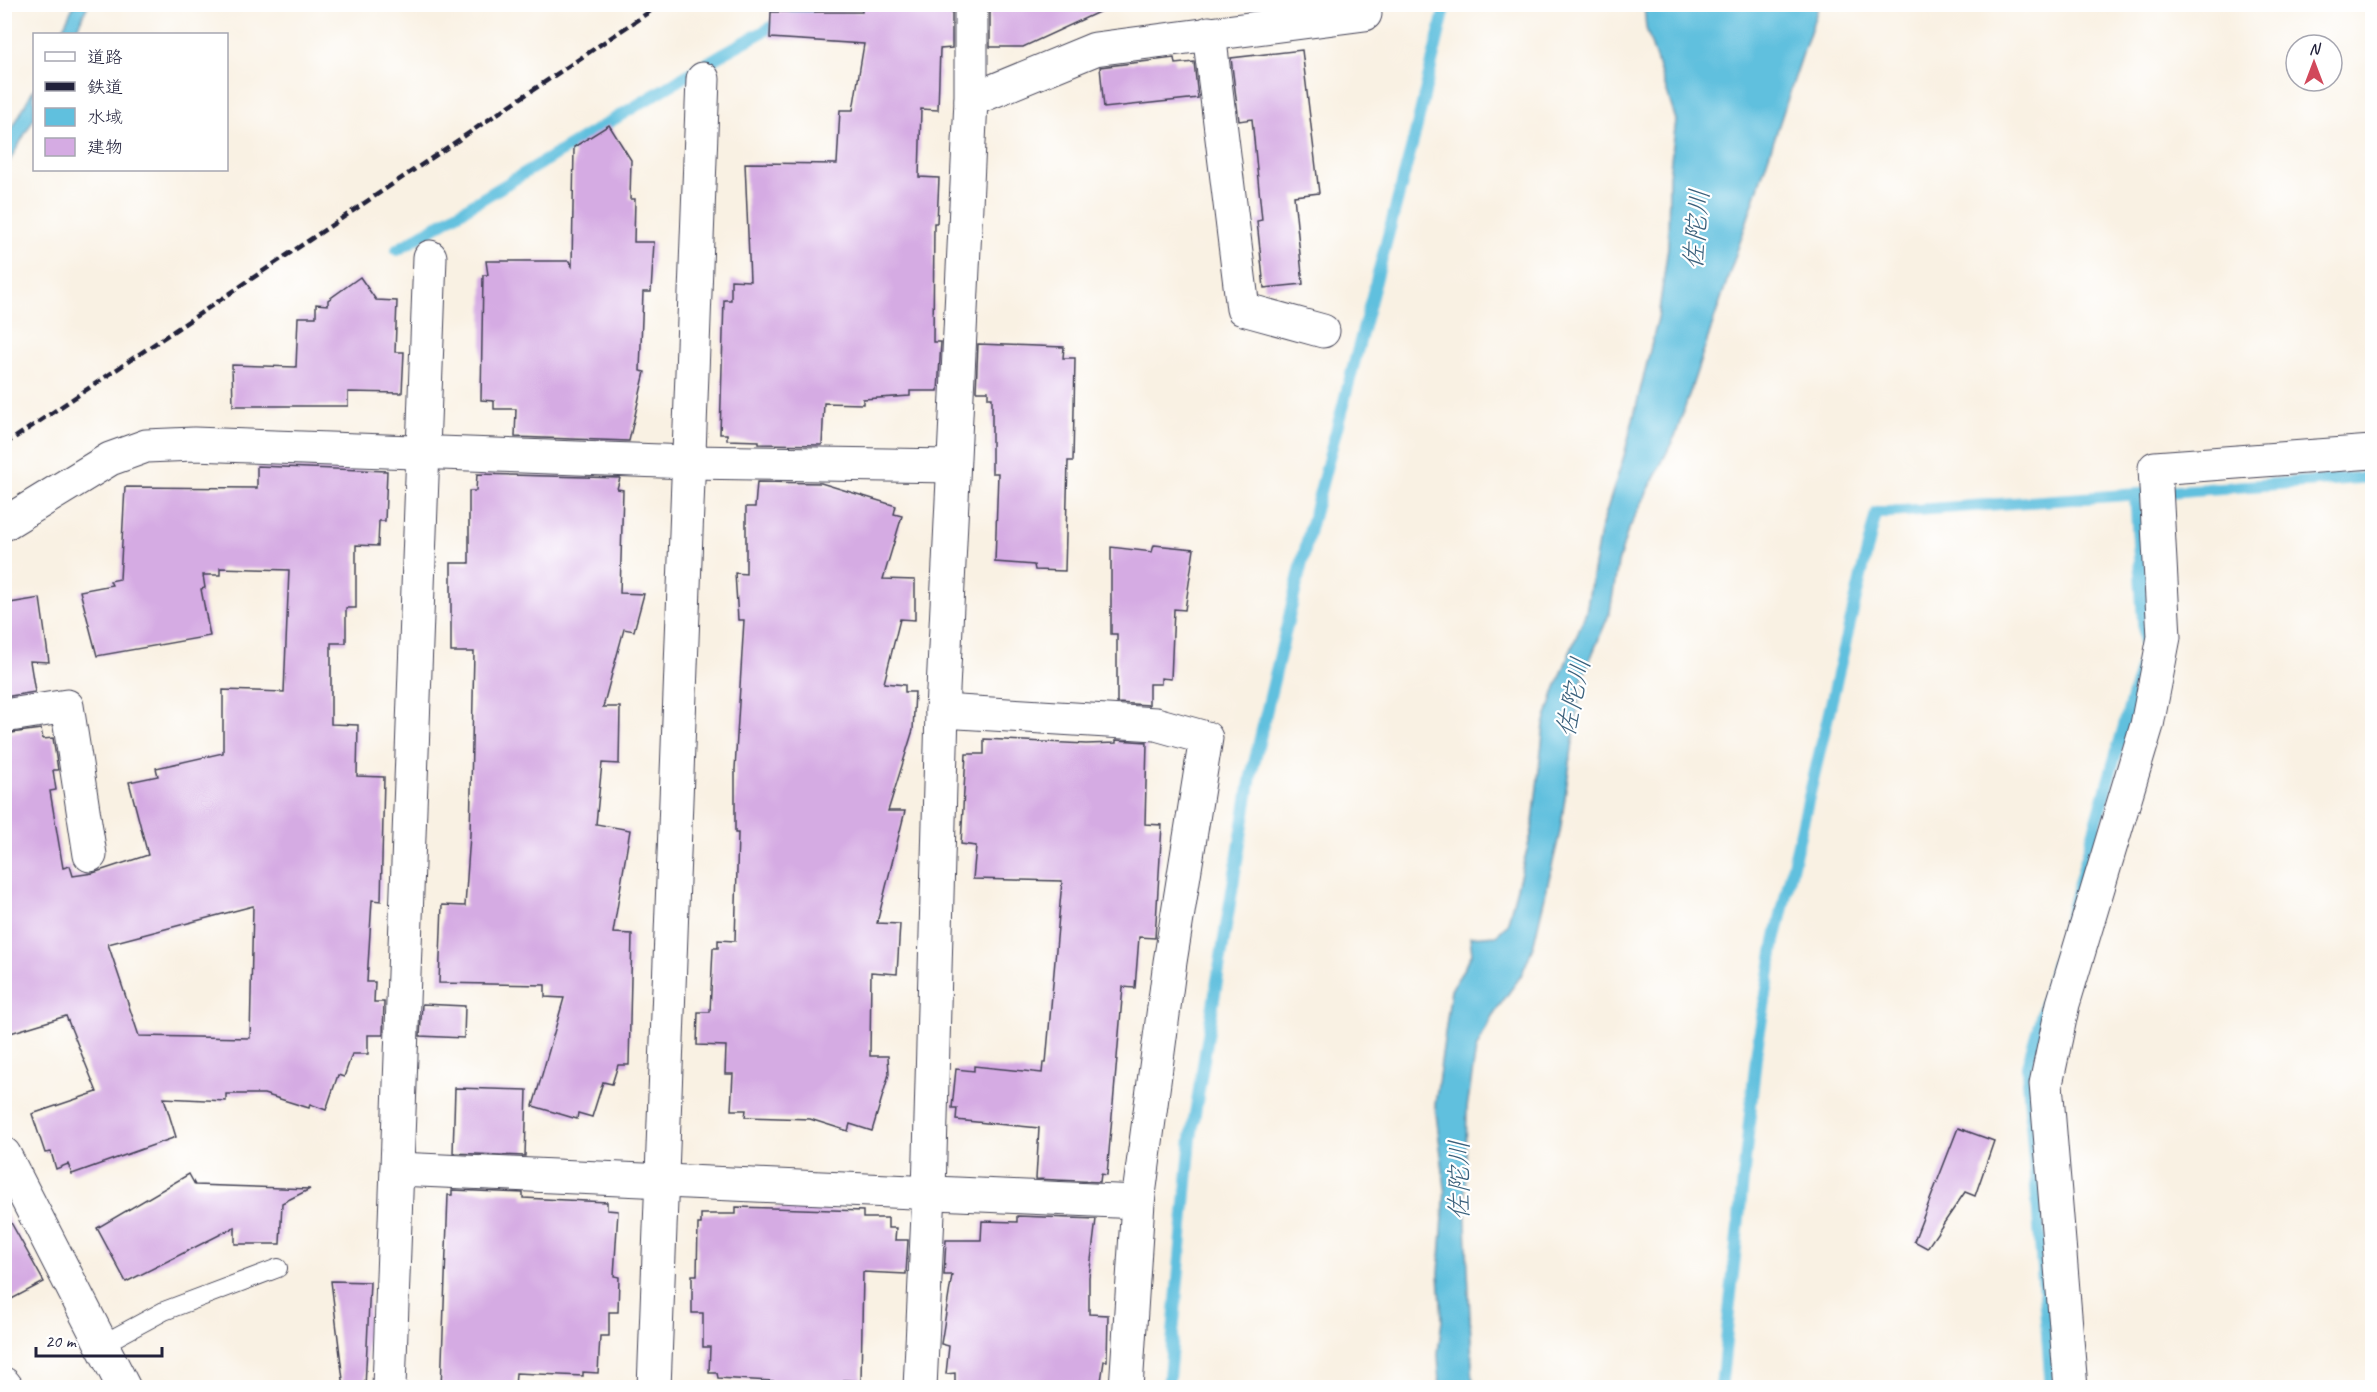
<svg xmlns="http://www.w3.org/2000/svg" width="2377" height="1392" viewBox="0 0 2377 1392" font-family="Caveat,'Klee One',sans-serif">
  <rect width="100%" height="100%" fill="#fff"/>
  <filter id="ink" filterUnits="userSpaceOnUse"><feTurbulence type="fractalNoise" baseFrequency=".0167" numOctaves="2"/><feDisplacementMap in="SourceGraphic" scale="12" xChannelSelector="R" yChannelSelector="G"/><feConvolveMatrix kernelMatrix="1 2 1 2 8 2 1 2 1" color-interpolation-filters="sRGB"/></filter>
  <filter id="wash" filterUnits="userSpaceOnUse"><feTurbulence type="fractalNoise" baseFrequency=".008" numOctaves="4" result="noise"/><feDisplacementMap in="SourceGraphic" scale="24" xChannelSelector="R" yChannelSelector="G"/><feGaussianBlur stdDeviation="1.35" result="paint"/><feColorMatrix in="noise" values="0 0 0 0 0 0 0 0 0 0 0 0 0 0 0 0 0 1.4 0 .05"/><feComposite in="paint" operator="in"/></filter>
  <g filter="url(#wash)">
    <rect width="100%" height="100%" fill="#f9f1e3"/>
    <g fill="#60c0de" stroke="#41718c" stroke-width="1.5">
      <polygon points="74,5 88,5 74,34 60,34"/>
      <polygon points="1644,5 1819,5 1676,434 1627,533 1618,563 1610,612 1582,679 1560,832 1533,947 1521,976 1492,1016 1476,1049 1467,1108 1465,1200 1473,1387 1440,1387 1438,1354 1442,1319 1439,1273 1445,1188 1435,1105 1451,990 1472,954 1470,937 1496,935 1507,925 1532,831 1544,725 1555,690 1586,612 1600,531 1624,456 1658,318 1668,247 1669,176 1676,120 1646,28"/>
      <polygon points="34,88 34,118 5,169 5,142"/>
    </g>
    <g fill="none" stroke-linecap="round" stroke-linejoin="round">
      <g stroke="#60c0de" stroke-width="12">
        <polyline points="397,250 724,53 814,4"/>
        <polyline points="1168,1388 1191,1138 1251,776 1310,529 1414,138 1446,4"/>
        <polyline points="1721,1388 1757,1048 1775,941 1876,513 2372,477"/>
        <polyline points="2051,1388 2027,1066 2145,652 2135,494"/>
      </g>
    </g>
    <g id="blocks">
      <g fill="#d5abe3" fill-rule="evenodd">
        <polygon points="862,4 952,4 952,48 940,49 938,110 921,109 919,177 939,178 937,223 934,223 933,342 941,342 938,391 910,391 910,396 863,399 863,404 824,403 822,445 759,444 759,441 727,440 727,434 720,434 724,300 731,300 731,280 750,281 745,163 837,164 840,110 853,110 864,44 770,38 771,12 862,12"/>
        <polygon points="990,4 1116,4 1023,47 990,47"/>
        <polygon points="1302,50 1319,193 1294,196 1303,284 1264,288 1257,221 1262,220 1252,119 1239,121 1231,58"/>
        <polygon points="1174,58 1175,64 1194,62 1198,98 1104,108 1100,67"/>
        <polygon points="609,125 631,160 630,199 635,199 634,242 654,242 651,292 643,292 640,371 645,372 629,441 515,437 516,409 494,409 494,401 481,400 483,275 488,275 486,261 569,261 572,266 574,147"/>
        <polygon points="360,277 376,300 397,301 395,352 404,352 402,393 348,392 348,406 233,406 232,365 296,367 298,317 316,317 316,304 328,305 328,300"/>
        <polygon points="978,344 1064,347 1063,358 1075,358 1073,461 1068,461 1065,571 1035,570 1034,565 995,562 998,473 992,473 992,398 988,398 988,391 976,391"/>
        <path d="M257 466 387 471 385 521H379L378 546 356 545V608H346V643H331V724L358 725 357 776 384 777 381 901 372 900 367 982H375L374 1002H384L383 1035H368V1054H352L344 1077 338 1075 326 1110 310 1104 309 1108 264 1094H226V1101L164 1098 176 1137 72 1174 68 1164 56 1169 51 1152 45 1153 32 1114 97 1092 66 1016 4 1035V734L41 729 43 739 53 738 58 770H53L56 790 50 791 63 868 70 866 73 876 93 873 148 855 129 782 158 776 156 768 223 753V690L284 692 289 570 220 568V575H203L205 588 201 589 210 636 97 656 80 591 112 585 110 581 120 579 125 487 257 488ZM253 906 250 1038 139 1036 108 944Z"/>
        <polygon points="477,474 620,478 617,489 623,490 620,593 644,594 634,631 624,629 603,707 620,707 619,764 602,763 596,824 630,830 613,933 632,934 629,1065 618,1065 612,1084 603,1082 592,1117 578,1113 577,1119 533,1106 564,998 545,997 545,985 439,983 442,905 465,906 470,835 474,652 451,652 451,563 469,563 469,491 476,491"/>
        <polygon points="757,482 821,483 896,506 894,514 902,516 883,579 915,580 915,620 900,619 884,683 905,685 905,692 915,692 913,730 888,811 905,811 877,923 900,924 897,974 871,972 870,1056 888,1056 889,1074 872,1131 850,1124 848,1131 810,1119 745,1117 746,1110 731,1110 733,1074 725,1074 726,1046 697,1045 698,1012 710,1012 713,948 718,948 718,940 735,941 738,833 735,833 735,769 744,620 738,620 735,573 746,574 746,507 755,507"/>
        <polygon points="1154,545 1194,549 1185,610 1174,609 1171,679 1161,678 1161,684 1149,684 1149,705 1117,703 1117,634 1111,634 1111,547 1152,552"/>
        <polygon points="40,598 49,662 30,661 35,692 4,697 4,604"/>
        <polygon points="984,739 1086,744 1116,743 1116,740 1147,742 1145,824 1162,825 1155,938 1139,937 1135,988 1123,987 1107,1175 1101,1174 1100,1182 1036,1179 1039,1128 956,1120 957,1108 952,1108 956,1069 974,1071 974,1066 1042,1073 1043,1063 1046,1063 1062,881 973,879 976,846 961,844 966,754 984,754"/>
        <polygon points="422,1004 465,1006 464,1038 420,1036"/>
        <polygon points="455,1088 527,1090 525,1156 453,1153"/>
        <polygon points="1958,1128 1994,1141 1975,1196 1965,1192 1927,1248 1914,1241"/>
        <polygon points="189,1174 195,1185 310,1189 282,1203 280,1244 235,1244 235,1227 126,1282 97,1228"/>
        <polygon points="452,1190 523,1193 523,1198 607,1202 607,1210 618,1211 614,1276 619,1277 618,1312 609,1312 609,1336 600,1336 598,1373 583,1372 583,1376 516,1373 515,1388 441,1388 448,1195 452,1195"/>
        <polygon points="736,1207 863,1211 863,1218 888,1218 888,1228 896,1228 895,1240 908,1240 906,1274 863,1272 861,1381 844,1380 844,1388 773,1388 773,1381 718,1378 717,1373 709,1373 710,1347 703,1347 703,1313 692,1313 692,1275 697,1275 698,1224 701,1224 701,1214 736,1214"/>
        <polygon points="4,1210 44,1282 4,1303"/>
        <polygon points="1017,1216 1096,1219 1089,1277 1089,1314 1108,1315 1107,1361 1104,1361 1100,1388 955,1388 955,1373 946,1374 949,1346 941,1344 952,1275 944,1275 946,1240 981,1240 982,1221 1017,1222"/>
        <polygon points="331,1281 370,1282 365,1388 344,1388"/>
      </g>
    </g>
  </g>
  <g filter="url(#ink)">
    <use href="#blocks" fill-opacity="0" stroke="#424154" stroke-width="1.5"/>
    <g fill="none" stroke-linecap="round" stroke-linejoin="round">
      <g stroke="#424154" stroke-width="20">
        <polyline id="service" points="101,1345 164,1311 278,1268"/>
      </g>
      <g stroke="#424154" stroke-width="35">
        <g id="minor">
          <polyline points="1209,33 1243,309 1323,331"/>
          <polyline points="971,100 1095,49 1365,14"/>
          <polyline points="4,524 110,459 146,446 194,444 689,462 953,466"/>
          <polyline points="942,711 1156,724 1206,738 1170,962 1138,1202 1126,1388"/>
          <polyline points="4,716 67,706 90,855"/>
          <polyline points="4,1154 124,1388"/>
          <polyline points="397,1169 1138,1202"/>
          <polyline points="4,1384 7,1388"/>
          <polyline points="389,1387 430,257"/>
          <polyline points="654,1388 703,79"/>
          <polyline points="920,1388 929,1192 942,711 971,100 971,4"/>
          <polyline points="2071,1388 2046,1084 2063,1004 2147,725 2164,637 2155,468 2372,452"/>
        </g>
      </g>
      <use href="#service" stroke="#fff" stroke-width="18"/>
      <use href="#minor" stroke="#fff" stroke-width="33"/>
      <polyline stroke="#22223b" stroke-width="4.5" stroke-dasharray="9 4.5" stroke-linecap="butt" points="4,445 661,4"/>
    </g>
  </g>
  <g text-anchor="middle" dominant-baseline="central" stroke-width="4.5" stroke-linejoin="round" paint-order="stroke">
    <g font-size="27" font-style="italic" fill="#3b617c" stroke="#fff">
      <text transform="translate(1696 229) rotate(-85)">佐陀川</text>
      <text transform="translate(1573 697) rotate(-78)">佐陀川</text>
      <text transform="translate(1459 1180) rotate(-90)">佐陀川</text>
    </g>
  </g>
  <rect width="2377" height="1392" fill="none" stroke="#fff" stroke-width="24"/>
  <rect x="33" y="33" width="195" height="138" fill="#ffffff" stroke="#a7a7b1" stroke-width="1.5"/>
  <rect x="45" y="52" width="30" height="9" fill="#ffffff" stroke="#a7a7b1" stroke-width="1.5"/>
  <text x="87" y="63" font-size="18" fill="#22223b">道路</text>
  <rect x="45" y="82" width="30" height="9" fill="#22223b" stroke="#a7a7b1" stroke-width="1.5"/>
  <text x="87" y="93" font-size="18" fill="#22223b">鉄道</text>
  <rect x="45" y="108" width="30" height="18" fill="#60c0de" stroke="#a7a7b1" stroke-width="1.5"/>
  <text x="87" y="123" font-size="18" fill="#22223b">水域</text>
  <rect x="45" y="138" width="30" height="18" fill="#d5abe3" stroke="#a7a7b1" stroke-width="1.5"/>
  <text x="87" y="153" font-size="18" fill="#22223b">建物</text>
  <g transform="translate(2314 63)"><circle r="28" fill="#ffffff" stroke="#a7a7b1" stroke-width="1.5"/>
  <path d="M0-4.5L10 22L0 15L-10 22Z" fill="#d1495b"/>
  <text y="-9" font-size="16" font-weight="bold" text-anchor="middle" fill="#22223b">N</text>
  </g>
  <path d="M36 1347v9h126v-9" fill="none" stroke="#22223b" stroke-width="3"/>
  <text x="45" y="1347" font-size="18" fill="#22223b" stroke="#ffffff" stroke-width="4.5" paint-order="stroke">20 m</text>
</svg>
